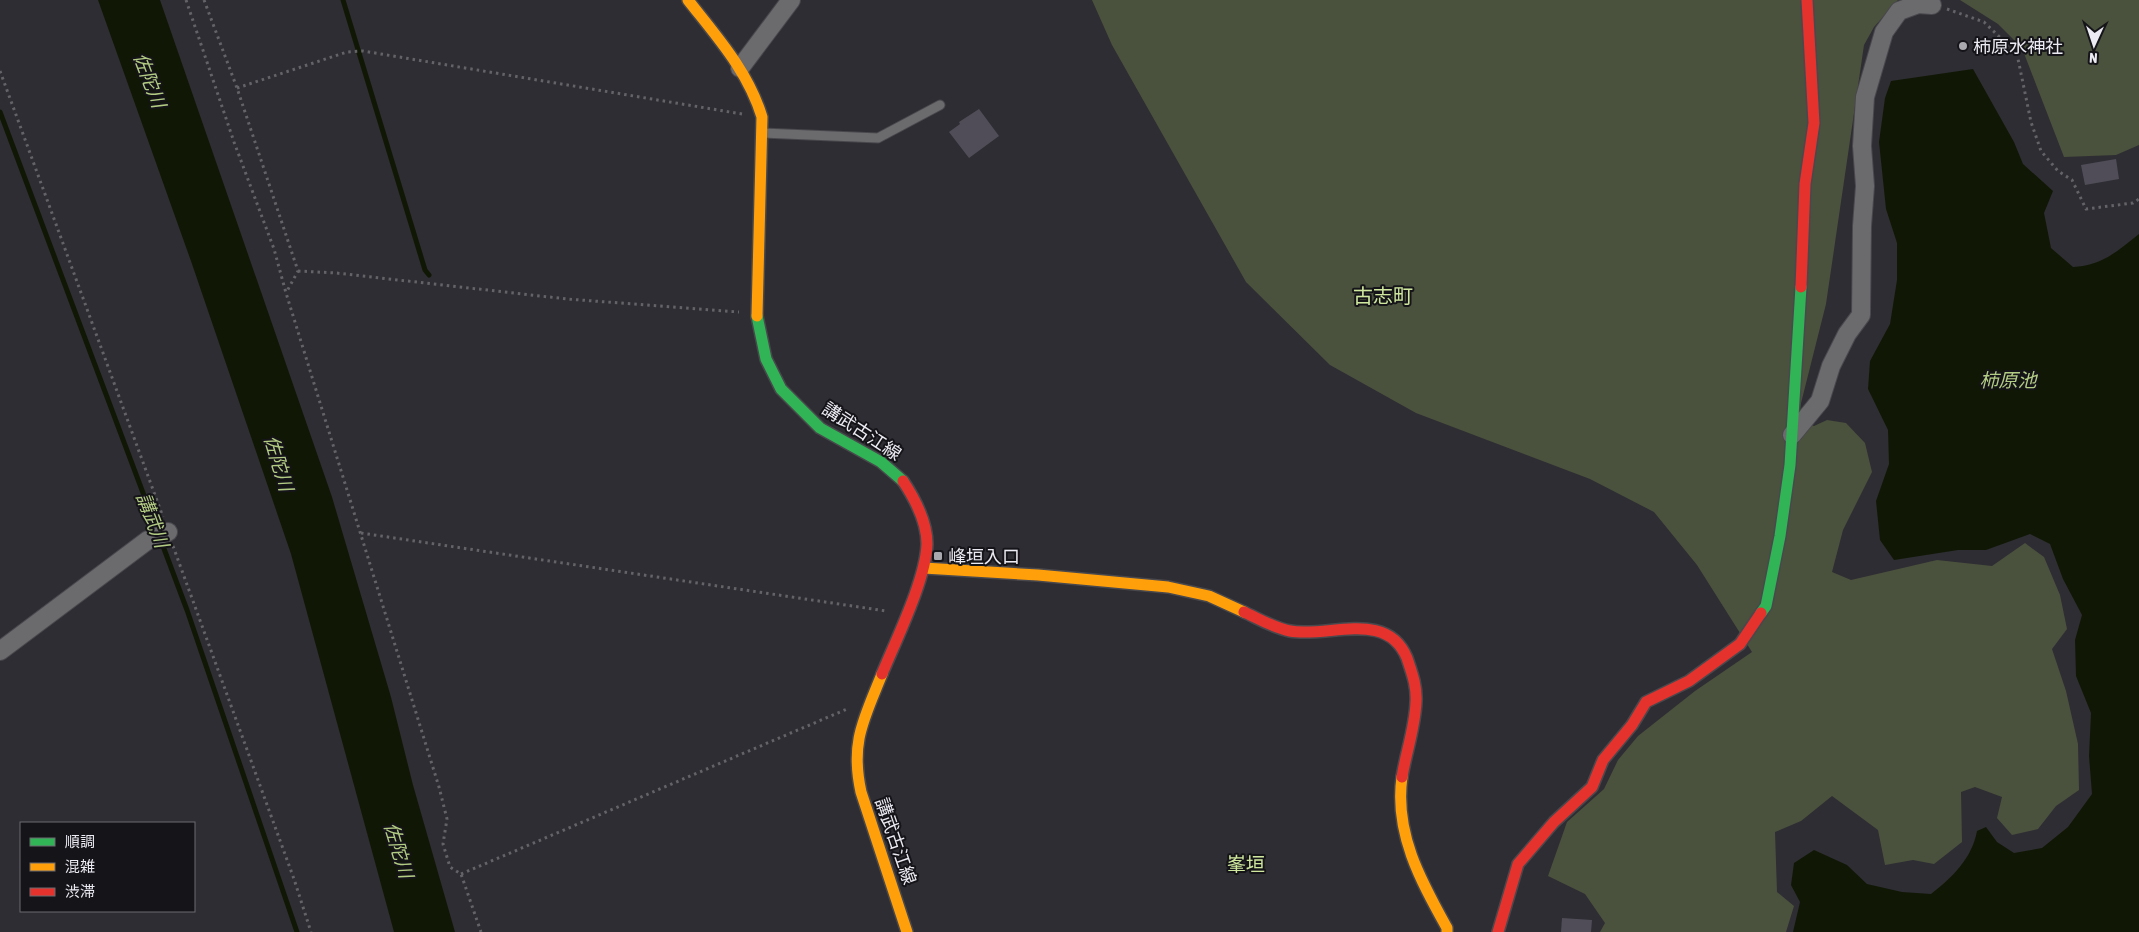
<svg xmlns="http://www.w3.org/2000/svg" width="2139" height="932" viewBox="0 0 2139 932" font-family="'Asap Condensed','Noto Sans JP',sans-serif">
  <rect width="100%" height="100%" fill="#2e2d33"/>
  <g fill="#4a523d">
    <polygon points="1092,0 1898,0 1874,27 1864,45 1826,304 1797,419 1814,426 1827,420 1846,423 1865,443 1872,472 1843,530 1832,572 1851,580 1937,560 1992,566 2025,543 2044,557 2060,595 2067,629 2052,649 2066,691 2078,744 2079,790 2056,806 2038,829 2012,835 1997,818 2002,797 1975,787 1961,792 1962,842 1934,864 1913,860 1885,865 1878,830 1832,796 1801,821 1775,832 1777,892 1794,906 1786,932 1600,932 1605,923 1585,894 1548,876 1567,822 1604,789 1618,760 1638,736 1695,691 1752,652 1697,565 1654,512 1590,479 1416,413 1330,365 1246,282 1112,45"/>
    <polygon points="1960,0 2139,0 2139,145 2116,155 2064,157 2022,48 1998,24"/>
  </g>
  <g fill="#101805">
    <polygon points="98,0 160,0 332,497 391,697 413,785 455,932 394,932 291,554 192,264"/>
    <path d="M1973 69 2014 142 2023 164 2053 191 2044 213 2051 248 2073 267C2101 266 2118 251 2139 234V932H1793L1800 902 1791 885 1794 863 1814 850 1847 865 1867 884 1902 892 1931 894C1953 877 1972 858 1977 831L1986 827 1997 842 2014 853 2042 848 2068 827 2092 794 2089 756 2091 713 2076 676 2075 640 2082 615 2063 579 2050 544 2030 534 1986 550H1958L1894 560 1880 540 1876 501 1889 464 1888 430 1868 389 1870 361 1890 324 1897 280V243L1886 209 1879 142 1885 98 1891 81Z"/>
  </g>
  <g fill="none" stroke-linecap="round" stroke-linejoin="round">
    <g stroke="#101805" stroke-width="5">
      <polyline points="343,0 425,270 429,275"/>
      <polyline points="0,112 187,610 297,932"/>
    </g>
  </g>
  <g fill="#504d58">
    <polygon points="979,109 999,136 969,158 949,132 960,124 959,122"/>
    <polygon points="2116,159 2119,179 2085,185 2081,165"/>
    <polygon points="1562,918 1592,920 1591,932 1561,932"/>
  </g>
  <g fill="none" stroke-linecap="round" stroke-linejoin="round">
    <g stroke="#49484d" stroke-width="11">
      <polyline id="lane" points="763,133 878,138 940,105"/>
    </g>
    <g stroke="#49484d" stroke-width="20">
      <g id="street">
        <polyline points="740,68 791,0"/>
        <polyline points="1792,435 1820,401 1831,366 1847,334 1861,315 1862,226 1865,186 1862,146 1865,97 1884,32 1899,11 1918,4 1932,5"/>
        <polyline points="0,651 148,540 168,532"/>
      </g>
    </g>
    <g stroke="#49484d" stroke-width="14">
      <g id="fast">
        <polyline points="757,316 766,359 781,389 820,428 881,462 903,481"/>
        <polyline points="1761,613 1766,606 1780,536 1790,465 1801,287"/>
      </g>
    </g>
    <g stroke="#49484d" stroke-width="14">
      <g id="slow">
        <path d="M688 0C717 37 748 71 762 117L757 316"/>
        <polyline points="924,568 1038,575 1168,587 1209,596 1244,612"/>
        <path d="M882 674C864 719 850 742 861 792L907 932"/>
        <path d="M1402 777C1394 833 1421 881 1447 928V932"/>
      </g>
    </g>
    <g stroke="#49484d" stroke-width="14">
      <g id="jam">
        <polyline points="1801,287 1805,184 1814,123 1807,0"/>
        <path d="M1244 612C1259 619 1274 628 1290 631 1329 638 1387 609 1407 658 1412 673 1417 686 1416 702 1415 728 1406 752 1402 777"/>
        <path d="M882 674C896 640 926 579 927 544 927 521 915 499 903 481"/>
        <polyline points="1498,932 1518,864 1554,822 1592,787 1603,760 1632,725 1646,702 1689,681 1740,644 1761,613"/>
      </g>
    </g>
    <g stroke="#646367" stroke-width="3" stroke-dasharray="2.5 4" stroke-linecap="butt">
      <polyline points="186,0 234,142 274,249 286,293 439,787 447,819 443,844 450,867 461,874 481,932"/>
      <polyline points="204,0 237,88 298,271 286,293"/>
      <polyline points="1947,9 1984,22 2017,54 2031,122 2041,151 2058,171 2072,180 2086,209 2133,203 2139,199"/>
      <polyline points="0,71 163,517"/>
      <polyline points="237,88 347,52 363,51 742,114"/>
      <polyline points="298,271 336,273 567,299 739,312"/>
      <polyline points="361,533 886,611"/>
      <polyline points="173,546 294,879 311,932"/>
      <polyline points="461,874 847,709"/>
    </g>
    <use href="#lane" stroke="#6b6a6d" stroke-width="9"/>
    <use href="#street" stroke="#6b6a6d" stroke-width="18"/>
    <use href="#fast" stroke="#30b455" stroke-width="11"/>
    <use href="#slow" stroke="#ff9f0a" stroke-width="11"/>
    <use href="#jam" stroke="#e5322d" stroke-width="11"/>
  </g>
  <g fill="#aaa8af" stroke="#151419" stroke-width="2">
    <circle cx="1963" cy="46" r="5"/>
    <rect x="933" y="551" width="10" height="10" rx="2.5"/>
  </g>
  <g text-anchor="middle" dominant-baseline="central" stroke-width="4" stroke-linejoin="round" paint-order="stroke">
    <g font-size="18" fill="#eceaf2" stroke="#151419" text-anchor="start">
      <text x="1973" y="46">柿原水神社</text>
      <text x="948" y="556">峰垣入口</text>
    </g>
    <g font-size="18" fill="#eceaf2" stroke="#151419">
      <text transform="translate(862 431) rotate(33)">講武古江線</text>
      <text transform="translate(896 841) rotate(71)">講武古江線</text>
    </g>
    <g font-size="19" font-style="italic" fill="#b3cc83" stroke="#151419">
      <text transform="translate(150 80) rotate(69)">佐陀川</text>
      <text x="2008" y="380">柿原池</text>
      <text transform="translate(279 463) rotate(73)">佐陀川</text>
      <text transform="translate(153 520) rotate(69)">講武川</text>
      <text transform="translate(399 850) rotate(73)">佐陀川</text>
    </g>
    <g font-size="19" fill="#cfe89e" stroke="#151419">
      <text x="1246" y="864">峯垣</text>
    </g>
    <g font-size="20" fill="#cfe89e" stroke="#151419">
      <text x="1383" y="295">古志町</text>
    </g>
  </g>
  <rect x="20" y="822" width="175" height="90" fill="#151419" stroke="#6b6a70"/>
  <rect x="30" y="838" width="25" height="8" fill="#30b455" stroke="#6b6a70"/>
  <text x="65" y="847" font-size="15" fill="#eceaf2">順調</text>
  <rect x="30" y="863" width="25" height="8" fill="#ff9f0a" stroke="#6b6a70"/>
  <text x="65" y="872" font-size="15" fill="#eceaf2">混雑</text>
  <rect x="30" y="888" width="25" height="8" fill="#e5322d" stroke="#6b6a70"/>
  <text x="65" y="897" font-size="15" fill="#eceaf2">渋滞</text>
  <g transform="translate(2094 45) rotate(183)" stroke="#151419" stroke-width="4" paint-order="stroke">
  <path d="M0-4L9 19L0 12L-9 19Z" fill="#eceaf2"/>
  <text y="-8" font-size="14" font-weight="bold" text-anchor="middle" fill="#eceaf2">N</text>
  </g>
</svg>
